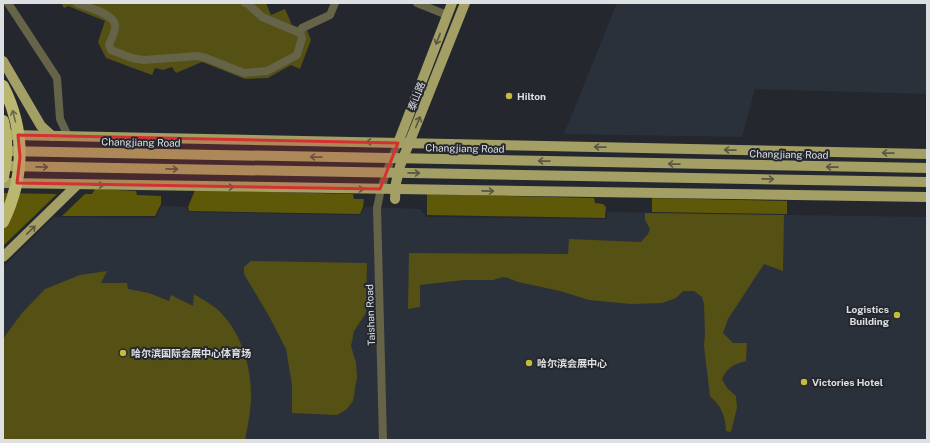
<svg xmlns="http://www.w3.org/2000/svg" width="930" height="443" viewBox="0 0 930 443" font-family="'Public Sans','Noto Sans SC',sans-serif">
  <rect width="100%" height="100%" fill="#24272d"/>
  <g fill="#2b313b">
    <polygon points="617,3 927,3 927,94 755,89 742,137 564,134"/>
    <polygon points="162,206 186,207 189,212 360,215 365,207 421,209 426,217 607,219 607,212 927,217 927,440 3,440 3,267 54,217 155,218"/>
  </g>
  <g fill="#555014">
    <polygon points="61,3 266,3 271,15 285,9 292,25 307,30 311,40 300,69 291,65 268,78 245,79 202,62 176,73 172,67 163,70 155,68 152,75 106,58 98,42 105,21 68,6 64,8"/>
    <path d="M645 213 784 215 783 271 764 264 728 319 723 333 733 343H747L746 361C734 364 727 368 722 379L727 388 736 396 737 408 731 432 726 431C725 415 722 407 710 396L704 346 705 333 704 304 702 297 694 291H683L676 298 662 303 631 304 589 300 560 291 518 282 508 278 503 277 493 280H464L420 285V307L408 309 409 253 568 254 569 239 641 242 648 234 650 229 645 220Z"/>
    <polygon points="251,261 367,263 366,313 354,331 351,346 356,363 357,377 353,401 347,409 337,415 292,413 292,385 286,349 269,316 244,274 244,267"/>
    <path d="M107 271 101 283H127L128 289 149 293 169 301 171 295 193 306 194 294C203 300 215 306 222 314 241 334 251 366 251 394 251 410 248 425 245 440H3V341L5 336 22 313 45 289 80 275Z"/>
  </g>
  <g fill="#5e5809">
    <polygon points="95,189 136,191 137,195 161,196 161,204 155,216 62,216 85,194 92,194"/>
    <polygon points="195,190 353,194 354,199 364,199 363,207 360,214 189,211 188,207"/>
    <polygon points="3,193 57,194 3,246"/>
    <polygon points="427,194 594,198 595,203 603,204 606,207 605,218 427,215"/>
    <polygon points="652,198 787,201 787,214 652,212"/>
  </g>
  <g fill="none" stroke-linecap="round" stroke-linejoin="round">
    <g stroke="#656348" stroke-width="8">
      <polyline points="8,3 57,78 60,119 68,136"/>
      <path d="M77 3C86 7 117 14 115 27 115 33 111 39 109 45L111 50 132 58 143 60 198 56 206 58 244 73 267 71 297 55 302 38 300 33 262 17 248 4 245 3"/>
      <polyline points="417,3 447,15"/>
      <polyline points="300,33 302,28 330,15 335,3"/>
      <path d="M383 440 377 208C381 184 388 165 398 143"/>
    </g>
    <g stroke="#a39f65" stroke-width="10">
      <polyline points="3,61 41,126 52,136"/>
      <polyline points="11,135 927,154"/>
      <polyline points="398,143 452,3"/>
      <polyline points="3,151 927,168"/>
      <polyline points="3,166 927,182"/>
      <polyline points="3,183 927,197"/>
      <polyline points="395,199 396,183 400,166 465,3"/>
      <polyline points="3,257 78,184"/>
    </g>
    <g stroke="#bbb670" stroke-width="12">
      <path d="M3 86C26 132 25 176 3 222"/>
      <path d="M3 121C8 140 7 158 3 177"/>
    </g>
  </g>
  <defs><path id="oneway-shaft" d="M-6 0H5M1.5-3L5.5 0L1.5 3" fill="none" stroke-width="1.6" stroke-linecap="round" stroke-linejoin="round"/></defs>
  <g stroke="#575743">
    <use href="#oneway-shaft" transform="translate(438 39) rotate(111)"/>
    <use href="#oneway-shaft" transform="translate(418 122) rotate(-68)"/>
    <use href="#oneway-shaft" transform="translate(372 142) rotate(-179)"/>
    <use href="#oneway-shaft" transform="translate(600 147) rotate(-179)"/>
    <use href="#oneway-shaft" transform="translate(730 150) rotate(-179)"/>
    <use href="#oneway-shaft" transform="translate(888 153) rotate(-179)"/>
    <use href="#oneway-shaft" transform="translate(316 157) rotate(-179)"/>
    <use href="#oneway-shaft" transform="translate(544 161) rotate(-179)"/>
    <use href="#oneway-shaft" transform="translate(674 164) rotate(-179)"/>
    <use href="#oneway-shaft" transform="translate(42 167) rotate(1)"/>
    <use href="#oneway-shaft" transform="translate(832 167) rotate(-179)"/>
    <use href="#oneway-shaft" transform="translate(172 169) rotate(1)"/>
    <use href="#oneway-shaft" transform="translate(414 173) rotate(1)"/>
    <use href="#oneway-shaft" transform="translate(768 179) rotate(1)"/>
    <use href="#oneway-shaft" transform="translate(98 185) rotate(1)"/>
    <use href="#oneway-shaft" transform="translate(228 187) rotate(1)"/>
    <use href="#oneway-shaft" transform="translate(358 189) rotate(1)"/>
    <use href="#oneway-shaft" transform="translate(488 191) rotate(1)"/>
    <use href="#oneway-shaft" transform="translate(31 230) rotate(-44)"/>
  </g>
  <use stroke="#68674b" href="#oneway-shaft" transform="translate(14 116) rotate(-104)"/>
  <path fill="#d63131" fill-opacity="0.2" stroke="#d63131" stroke-width="3" stroke-linejoin="round" d="M18 135 398 143 380 189 17 183 20 157Z"/>
  <g fill="#c6bc3c" stroke="#24272d" stroke-width="1.5">
    <circle cx="509" cy="96" r="4"/>
    <circle cx="897" cy="315" r="4"/>
    <circle cx="123" cy="353" r="4"/>
    <circle cx="529" cy="363" r="4"/>
    <circle cx="804" cy="382" r="4"/>
  </g>
  <g text-anchor="middle" dominant-baseline="central" stroke-width="4" stroke-linejoin="round" paint-order="stroke">
    <g font-size="10" fill="#dde0e3" stroke="#24272d">
      <text transform="translate(416 96) rotate(-68)">泰山路</text>
      <text transform="translate(141 142) rotate(1)">Changjiang Road</text>
      <text transform="translate(465 148) rotate(1)">Changjiang Road</text>
      <text transform="translate(789 154) rotate(1)">Changjiang Road</text>
      <text transform="translate(370 315) rotate(-92)">Taishan Road</text>
    </g>
    <g font-size="10" font-weight="bold" fill="#dde0e3" stroke="#24272d" text-anchor="start">
      <text x="517" y="96">Hilton</text>
      <text x="889" y="309" text-anchor="end">Logistics<tspan x="889" dy="12">Building</tspan></text>
      <text x="131" y="353">哈尔滨国际会展中心体育场</text>
      <text x="537" y="363">哈尔滨会展中心</text>
      <text x="812" y="382">Victories Hotel</text>
    </g>
  </g>
  <rect width="930" height="443" fill="none" stroke="#dde0e3" stroke-width="8"/>
</svg>
